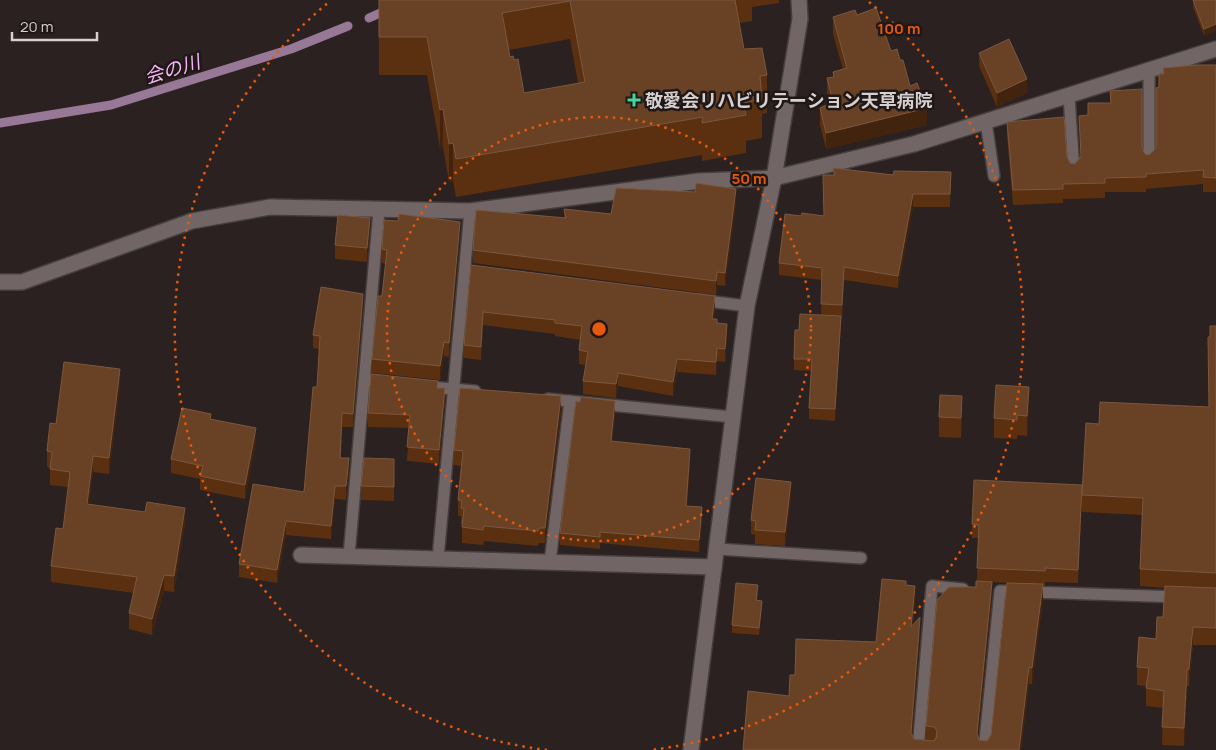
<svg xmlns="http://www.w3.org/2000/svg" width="1216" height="750" viewBox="0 0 1216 750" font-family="Manrope,'Noto Sans JP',sans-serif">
  <rect width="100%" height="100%" fill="#2a2120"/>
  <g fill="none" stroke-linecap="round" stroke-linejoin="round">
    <g stroke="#977896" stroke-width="9">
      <polyline points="369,18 389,9"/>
      <polyline points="0,123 111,105 291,49 348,26"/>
    </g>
    <g stroke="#453e3d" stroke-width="14">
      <g id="lane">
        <polyline points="1069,96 1074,171"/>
        <polyline points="986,122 994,176"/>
        <polyline points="1149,162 1149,72"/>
        <polyline points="699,300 747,306"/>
        <polyline points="365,380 385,382"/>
        <polyline points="431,387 475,391"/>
        <polyline points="548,399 733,417"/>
        <polyline points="717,549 861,558"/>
        <polyline points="349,556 379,210"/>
        <polyline points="438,558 470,211"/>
        <polyline points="550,562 570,401"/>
        <polyline points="930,750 918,749 932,586 963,589"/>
        <polyline points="984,750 1000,591 1179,597"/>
      </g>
    </g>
    <g stroke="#453e3d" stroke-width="18">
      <g id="street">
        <polyline points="0,282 22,282 192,221 270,207 470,211 699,181 774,178 914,144 1216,49"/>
        <polyline points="301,555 714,567"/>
        <polyline points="691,750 747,306 774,178 800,19 799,0"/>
      </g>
    </g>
    <use href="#lane" stroke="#716665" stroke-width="11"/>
    <use href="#street" stroke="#716665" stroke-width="15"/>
  </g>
  <g fill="#5b3010" fill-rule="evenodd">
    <path d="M379 0H779V3L752 7V21L739 23 744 49 767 75V113L762 114V138L746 141V153L702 161V155L456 197 453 181 449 182 443 147 440 148 427 75H379ZM570 39 578 83 524 93 510 57 509 50Z"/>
    <polygon points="1193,0 1216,0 1204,36 1193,7"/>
    <polygon points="857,15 900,60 910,86 927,125 826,149 820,125 820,108 829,104 827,95 827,78 833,77 833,72 843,69 833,34 833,17"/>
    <polygon points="979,53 1027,93 997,107 979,66"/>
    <polygon points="1216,65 1216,192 1203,192 1203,184 1146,189 1146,192 1105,192 1105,198 1063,199 1063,203 1013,205 1007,136 1007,122 1067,157 1070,163 1075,164 1081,157 1079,116 1088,115 1110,103 1110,91 1145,154 1149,155 1156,148 1159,74"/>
    <polygon points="833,168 893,175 951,172 950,207 913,207 898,288 844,280 842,318 841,318 835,421 809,419 809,408 811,371 794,370 794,359 799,330 821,315 822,280 779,275 779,263 801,216 824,216 833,175"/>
    <polygon points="736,203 725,286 717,285 716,295 473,263 473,250 564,218 564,209 611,214"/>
    <polygon points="370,232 367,262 335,259 335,245"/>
    <polygon points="460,235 449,357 444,356 440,380 372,373 372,359 386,264 382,263 382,249"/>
    <polygon points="471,265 715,309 714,319 727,337 725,362 717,361 716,375 677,372 673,396 618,386 616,398 583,394 583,381 586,365 579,364 579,350 581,340 555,336 555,334 483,325 481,360 464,358 464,345"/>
    <polygon points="363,307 353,427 342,427 341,458 349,471 346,500 335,499 331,539 286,535 277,583 239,577 239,564 304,492 317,387 319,349 313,348 313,335"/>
    <polygon points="1216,326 1216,645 1193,645 1189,686 1187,686 1184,746 1162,745 1163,708 1146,706 1146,686 1137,685 1137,667 1156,639 1163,617 1165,588 1140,586 1140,569 1142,515 1082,512 1082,495 1099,424 1209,407 1210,337"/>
    <polygon points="120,385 109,474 93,472 89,504 185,524 174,592 164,591 152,635 129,629 129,613 134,593 51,582 51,566 63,529 68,487 50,485 50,468 47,467 47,451 56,424"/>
    <polygon points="438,388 445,402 439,464 407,461 409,428 368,427 368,413"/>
    <polygon points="1029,407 1027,436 1017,435 1017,439 994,438 994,418"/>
    <polygon points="561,412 545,543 539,543 538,546 484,541 483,545 462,543 462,524 461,524 461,516 458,516 458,500 461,466 454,465 454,450"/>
    <polygon points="615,413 612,441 690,461 687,506 702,519 699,552 600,543 600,549 560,545 560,533"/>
    <polygon points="962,416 961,438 939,437 939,417"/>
    <polygon points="211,419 256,442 245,499 200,490 200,479 171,473 171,459"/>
    <polygon points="394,473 394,501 361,500 361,486"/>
    <polygon points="791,496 785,546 755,544 755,535 751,534 751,520"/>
    <path d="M1082 499 1078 583 1045 582V585H1043V600L1032 684H1029L1021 750H743L789 696 795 675 876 642 906 585 915 602 913 625 920 633 912 735 914 739 926 740V726L976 587 977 581 978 538H972V524ZM992 582 1007 583 991 735 987 741 979 740 978 736 992 598Z"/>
    <polygon points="758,593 757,600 762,608 759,635 732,633 732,625"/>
  </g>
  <g fill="#42230e">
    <polygon points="1216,24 1216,31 1204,36 1204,29"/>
    <polygon points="1027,79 1027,93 997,107 997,93"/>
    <polygon points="927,108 927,125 826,149 826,133"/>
    <polygon points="443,109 443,147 440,148 440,110"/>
    <polygon points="453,143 453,181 449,182 449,144"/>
    <polygon points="736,189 736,203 725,286 725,273"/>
    <polygon points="913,194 913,207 898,288 898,276"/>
    <polygon points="370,218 370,232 367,262 367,248"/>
    <polygon points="460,222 460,235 449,357 449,343"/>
    <polygon points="717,272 717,285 716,295 716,281"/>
    <polygon points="363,294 363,307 353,427 353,414"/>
    <polygon points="715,296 715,309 712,332 712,319"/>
    <polygon points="483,312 483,325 481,360 481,347"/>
    <polygon points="841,316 841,327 835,421 835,409"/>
    <polygon points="727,324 727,337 725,362 725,349"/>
    <polygon points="444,342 444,356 440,380 440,366"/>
    <polygon points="717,348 717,361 716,375 716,362"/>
    <polygon points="677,359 677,372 673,396 673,382"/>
    <polygon points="120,369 120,385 109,474 109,458"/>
    <polygon points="618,373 618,386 616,398 616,384"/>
    <polygon points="1029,387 1029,407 1027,436 1027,416"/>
    <polygon points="445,388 445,402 439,464 439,450"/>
    <polygon points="561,396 561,412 545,543 545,528"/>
    <polygon points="962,396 962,416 961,438 961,418"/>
    <polygon points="615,401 615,413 611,453 611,441"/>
    <polygon points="256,428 256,442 245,499 245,485"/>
    <polygon points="690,449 690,461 686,517 686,506"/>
    <polygon points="93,456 93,472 87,520 87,504"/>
    <polygon points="349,458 349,471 346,500 346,486"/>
    <polygon points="791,482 791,496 785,546 785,532"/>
    <polygon points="1082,485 1082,499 1078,583 1078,570"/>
    <polygon points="335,486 335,499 331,539 331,526"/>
    <polygon points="702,507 702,519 699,552 699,540"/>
    <polygon points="185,508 185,524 174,592 174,576"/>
    <polygon points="286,521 286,535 277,583 277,570"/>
    <polygon points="164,575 164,591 152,635 152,619"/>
    <polygon points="992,582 992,598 977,749 977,733"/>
    <polygon points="1043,584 1043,600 1032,684 1032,668"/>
    <polygon points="915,586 915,602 911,643 911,627"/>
    <polygon points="920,617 920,633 911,749 911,733"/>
    <polygon points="1193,627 1193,645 1189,686 1189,669"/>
    <polygon points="1029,667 1029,684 1021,750 1019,750"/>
    <polygon points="1187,669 1187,686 1184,746 1184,728"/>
  </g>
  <g fill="#694125" stroke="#7a5840" fill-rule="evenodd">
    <path d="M379 0H735L744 49 762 48 767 75 760 76 762 99 743 103 746 115 702 123 703 117 456 159 453 143 449 144 443 109 440 110 427 37H379ZM570 1 585 82 524 93 518 59 514 60 513 56 510 57 502 13Z"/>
    <polygon points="1193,0 1216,0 1216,24 1204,29"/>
    <polygon points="876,8 891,51 897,49 900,60 903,60 910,86 917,83 927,108 826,133 820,108 833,102 827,78 834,77 833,72 847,68 833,17 855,10 857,15"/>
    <polygon points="1009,39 1027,79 997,93 979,53"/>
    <polygon points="1196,65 1216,65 1216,178 1203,177 1204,170 1146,174 1146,177 1105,178 1105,183 1063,184 1063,189 1013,190 1007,122 1064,117 1067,157 1070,163 1075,164 1081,156 1079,116 1088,115 1088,103 1111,103 1110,91 1142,89 1142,148 1145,154 1149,155 1156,148 1156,88 1159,87 1159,74 1164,74 1163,68"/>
    <polygon points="833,168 893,175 894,171 951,172 950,194 913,194 898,276 844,267 842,305 821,304 822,268 779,263 785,214 801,216 802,213 824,216 823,175 835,175"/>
    <polygon points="696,183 736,189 725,273 717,272 716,281 473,250 476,210 566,218 564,209 611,214 616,188 695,192"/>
    <polygon points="399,214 460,222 449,343 444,342 440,366 372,359 378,296 382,296 387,250 382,249 384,220 398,221"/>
    <polygon points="338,215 370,218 367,248 335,245"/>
    <polygon points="471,265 715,296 712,319 717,319 717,323 727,324 725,349 717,348 716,362 677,359 673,382 618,373 616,384 583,381 588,352 579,350 582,326 555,323 555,320 483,312 481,347 464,345"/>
    <polygon points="321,287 363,294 353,414 342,413 340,458 349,458 346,486 335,486 331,526 286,521 277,570 239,564 253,484 304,492 313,387 317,387 320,336 313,335"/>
    <polygon points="800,314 841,316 835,409 809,408 812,359 794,359 795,330 799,330"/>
    <polygon points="1210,326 1216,326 1216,573 1140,569 1143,498 1082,495 1086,423 1099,424 1100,402 1209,407 1208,337 1210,337"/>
    <polygon points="64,362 120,369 109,458 93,456 87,504 145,512 147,502 185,508 174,576 164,575 152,619 129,613 137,577 51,566 56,528 63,529 70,472 50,469 52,452 47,451 50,423 56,424"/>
    <polygon points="371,374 438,381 437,388 445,388 439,450 407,447 410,415 368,413"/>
    <polygon points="996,385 1029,387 1027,416 1017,415 1017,420 994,418"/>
    <polygon points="460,388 561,396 545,528 539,528 538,531 484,526 483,530 462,527 464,509 461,508 462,501 458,500 463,451 454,450"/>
    <polygon points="940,395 962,396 961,418 939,417"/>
    <polygon points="581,397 615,401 611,441 690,449 686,506 702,507 699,540 600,532 600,537 560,533 576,401 580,402"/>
    <polygon points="182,408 211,414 210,419 256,428 245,485 200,476 203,466 171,459"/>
    <polygon points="364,458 394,459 394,487 361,486"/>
    <polygon points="756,478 791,482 785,532 755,530 756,521 751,520"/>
    <polygon points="974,480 1082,485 1078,570 1045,568 1045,571 977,568 979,525 972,524"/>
    <polygon points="882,579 906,581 906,585 915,586 911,627 920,617 911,733 914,739 933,741 936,738 937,731 934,727 926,726 937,600 949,587 976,587 976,581 992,582 977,733 979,740 987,741 991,735 1007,583 1043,584 1032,668 1029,667 1019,750 743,750 748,691 789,696 790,675 795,675 796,639 876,642"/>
    <polygon points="736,583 758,585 756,600 762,601 759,628 732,625"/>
    <polygon points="1165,586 1216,588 1216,628 1193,627 1189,669 1187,669 1184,728 1162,727 1164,691 1146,688 1149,668 1137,667 1139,637 1156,639 1157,617 1163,617"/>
  </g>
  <g fill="none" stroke="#e8590c" stroke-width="2.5" stroke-dasharray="2.5 5">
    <circle cx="599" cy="329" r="212"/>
    <path d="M547 750A424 424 0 0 1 329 2M869 2A424 424 0 0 1 651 750"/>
  </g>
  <path fill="#43d4a0" stroke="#201817" stroke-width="2" d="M631.5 92.5h5v5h5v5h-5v5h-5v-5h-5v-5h5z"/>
  <g text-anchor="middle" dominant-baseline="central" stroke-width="5" stroke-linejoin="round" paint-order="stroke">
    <g font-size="18" font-weight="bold" fill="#d7d0d0" stroke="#201817" text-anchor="start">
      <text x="645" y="100">敬愛会リハビリテーション天草病院</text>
    </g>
    <g font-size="19" font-style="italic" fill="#f7b7f8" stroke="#201817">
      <text transform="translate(172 69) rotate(-17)">会の川</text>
    </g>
  </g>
  <circle cx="599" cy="329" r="8" fill="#e8590c" stroke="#201817" stroke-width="2.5"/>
  <g font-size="15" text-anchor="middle" font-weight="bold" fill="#e8590c" stroke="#201817" stroke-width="5" stroke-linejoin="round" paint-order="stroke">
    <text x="899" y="34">100 m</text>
    <text x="749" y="184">50 m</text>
  </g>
  <path d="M12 32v8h85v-8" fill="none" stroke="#d7d0d0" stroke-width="2.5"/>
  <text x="20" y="32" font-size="15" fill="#d7d0d0" stroke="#201817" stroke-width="4" paint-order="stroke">20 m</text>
</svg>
